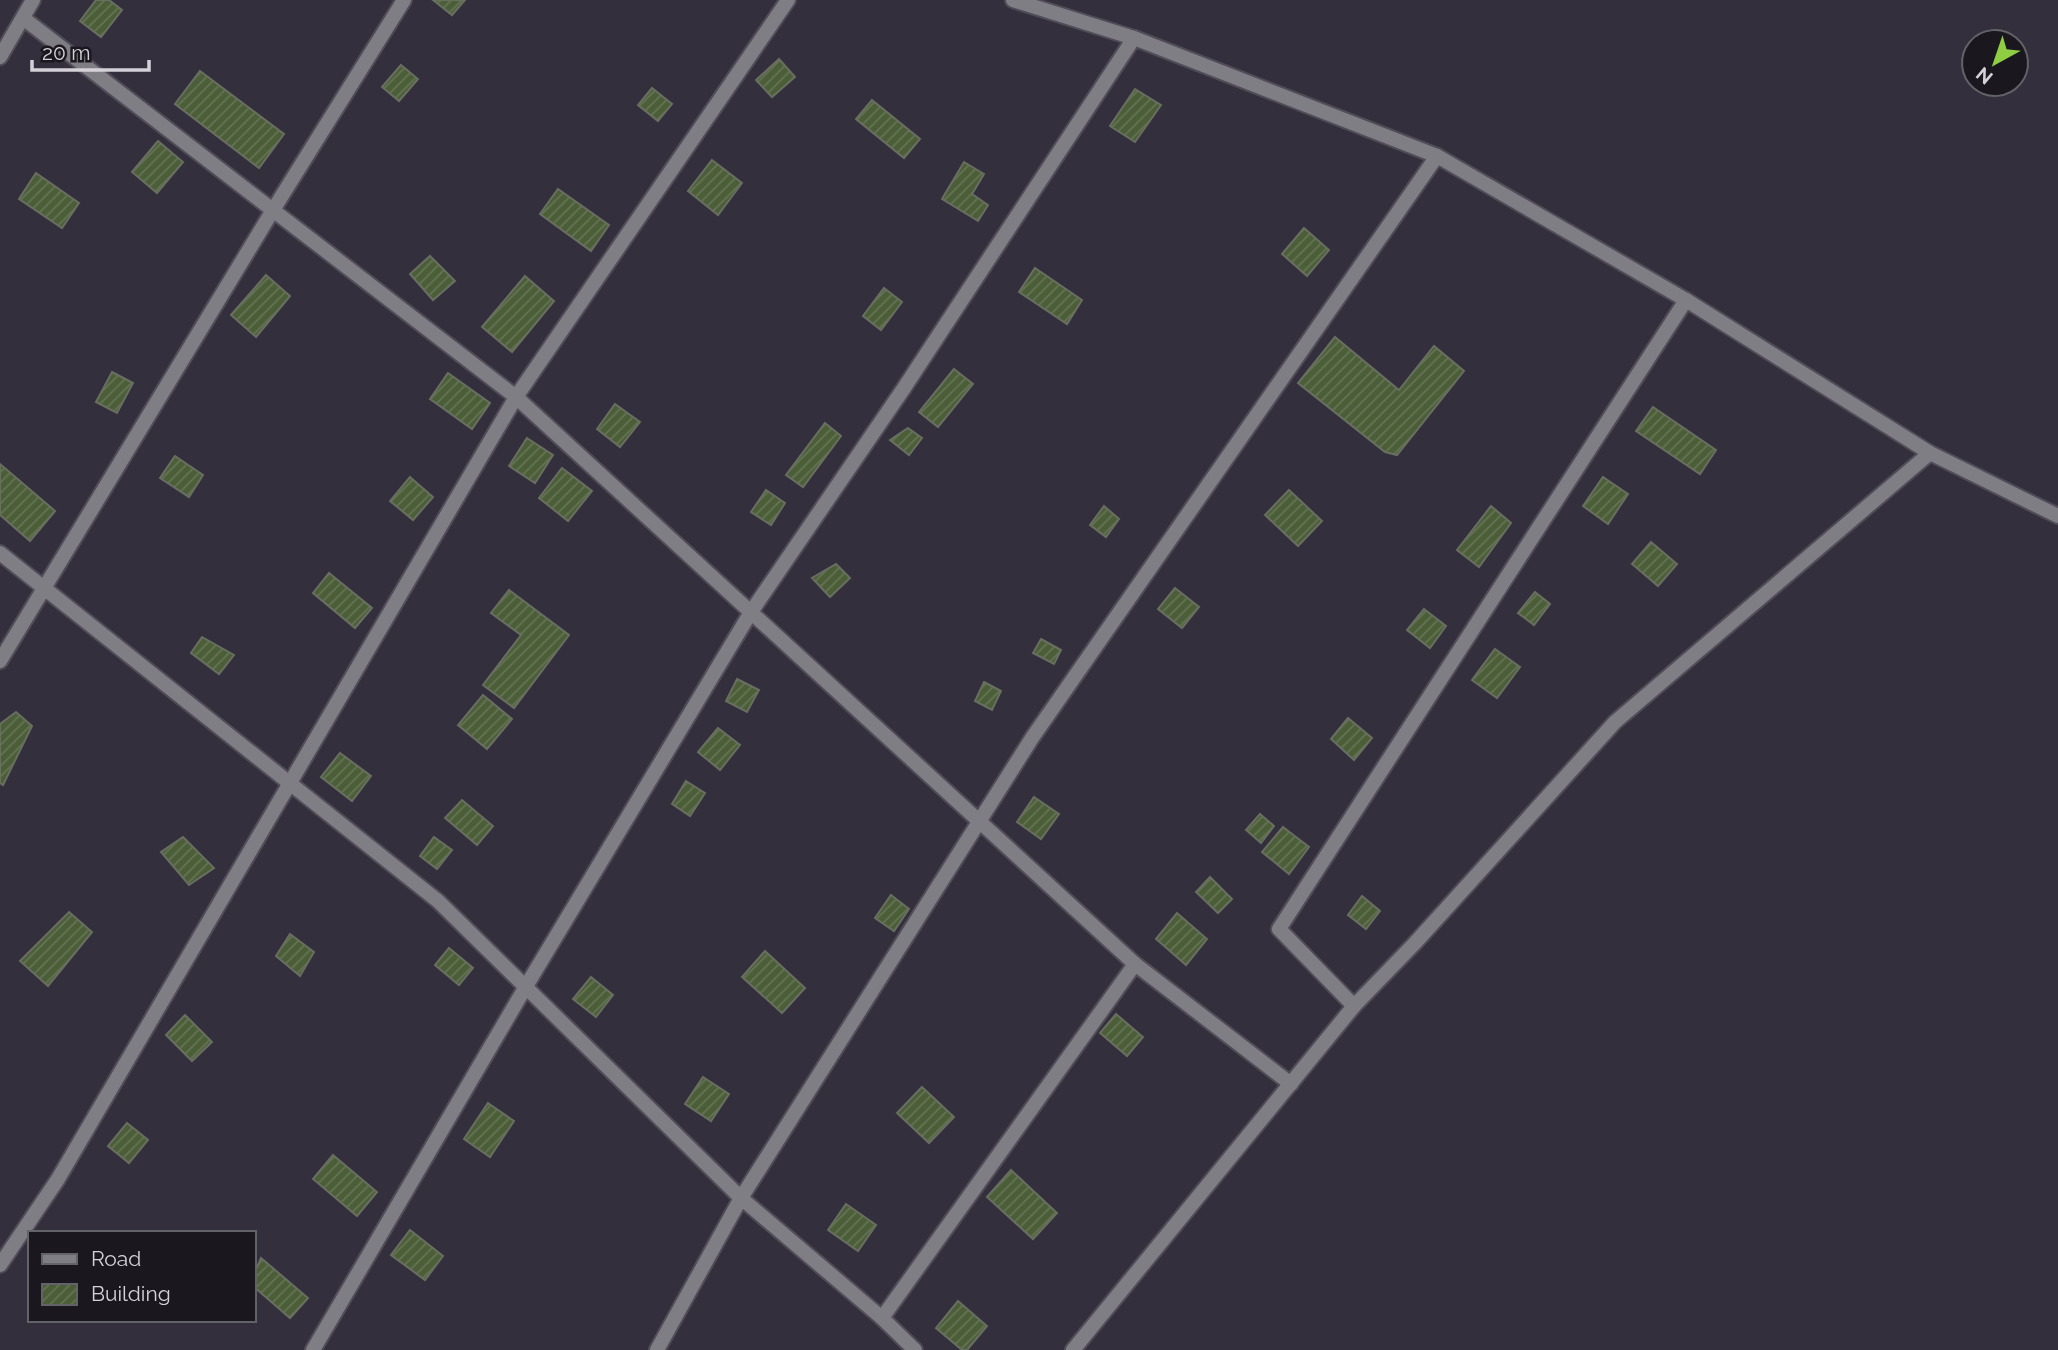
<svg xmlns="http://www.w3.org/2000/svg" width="2058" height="1350" viewBox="0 0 2058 1350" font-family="Raleway,sans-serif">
  <defs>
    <pattern id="building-hatch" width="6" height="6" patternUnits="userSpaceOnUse" patternTransform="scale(1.75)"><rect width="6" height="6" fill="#4b5e38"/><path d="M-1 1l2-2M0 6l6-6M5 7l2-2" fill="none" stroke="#647454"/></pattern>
  </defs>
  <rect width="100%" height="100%" fill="#332f3c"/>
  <g fill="url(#building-hatch)" stroke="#686f61" stroke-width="2">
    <polygon points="96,0 109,0 122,10 101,37 80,21"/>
    <polygon points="433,0 465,0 452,15"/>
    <polygon points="779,59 795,77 772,97 756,80"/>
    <polygon points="401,65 418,79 399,101 382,87"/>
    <polygon points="200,71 284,134 259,168 175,104"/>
    <polygon points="652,88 672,104 658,121 638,105"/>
    <polygon points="1135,89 1161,105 1135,142 1110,126"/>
    <polygon points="872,100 920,139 904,158 856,119"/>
    <polygon points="158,141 183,162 157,193 132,172"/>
    <polygon points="712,160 742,183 718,215 688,191"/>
    <polygon points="964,162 984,174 972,194 988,205 978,221 942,199"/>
    <polygon points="36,173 79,203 62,228 19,199"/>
    <polygon points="558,189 609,225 591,251 540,214"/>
    <polygon points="1304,228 1329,250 1307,276 1282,254"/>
    <polygon points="430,256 455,281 433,300 410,274"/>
    <polygon points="1035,268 1082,300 1067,324 1019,292"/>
    <polygon points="266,275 290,296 256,337 231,315"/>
    <polygon points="525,276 554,301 512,352 482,327"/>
    <polygon points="884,288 902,302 881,330 863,316"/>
    <polygon points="1335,337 1399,390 1434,346 1464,371 1397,455 1385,452 1298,383"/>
    <polygon points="954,369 973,384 938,427 919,412"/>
    <polygon points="112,372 133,383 117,413 96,402"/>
    <polygon points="448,373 490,403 472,429 430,399"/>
    <polygon points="615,404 640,422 620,447 597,429"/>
    <polygon points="1653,407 1716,450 1700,474 1636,431"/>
    <polygon points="825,423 841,436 803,487 786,475"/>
    <polygon points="908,428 922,438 909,455 890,440"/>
    <polygon points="527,438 553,455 535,483 509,466"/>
    <polygon points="175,456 203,475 189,497 160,478"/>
    <polygon points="0,464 55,511 30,541 0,515"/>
    <polygon points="562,468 592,491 568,521 539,498"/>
    <polygon points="410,477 433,497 413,520 390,501"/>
    <polygon points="1603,477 1628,494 1608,524 1583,506"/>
    <polygon points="766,490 785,503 771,525 751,512"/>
    <polygon points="1289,490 1322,521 1298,546 1265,515"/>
    <polygon points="1104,506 1119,519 1106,537 1090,525"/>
    <polygon points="1491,506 1511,523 1479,567 1457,550"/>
    <polygon points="1651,542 1677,564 1658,586 1632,564"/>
    <polygon points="836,564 850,578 830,597 812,578"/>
    <polygon points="329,573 372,608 355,628 313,593"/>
    <polygon points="1175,588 1199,607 1182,628 1158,609"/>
    <polygon points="509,590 569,635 514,708 483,685 521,635 491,613"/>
    <polygon points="1535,592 1550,604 1534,625 1518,613"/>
    <polygon points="1424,609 1446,626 1430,648 1407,630"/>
    <polygon points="202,637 234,655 219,674 191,653"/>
    <polygon points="1041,639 1061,650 1054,664 1033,653"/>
    <polygon points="1495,649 1520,667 1497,698 1472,680"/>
    <polygon points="737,679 759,690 747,712 726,701"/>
    <polygon points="984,682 1001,691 992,710 975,701"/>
    <polygon points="483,695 512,719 487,749 458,725"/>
    <polygon points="16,712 32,726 3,785 0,783 0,724"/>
    <polygon points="1348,718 1372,738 1354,760 1331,739"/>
    <polygon points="718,728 740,745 720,770 698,752"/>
    <polygon points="340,753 371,776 352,801 321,777"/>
    <polygon points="686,781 705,793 690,816 672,804"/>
    <polygon points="1034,797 1059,814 1041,839 1017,822"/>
    <polygon points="462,800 493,826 477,845 445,818"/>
    <polygon points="1260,814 1274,826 1261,843 1246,830"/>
    <polygon points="1283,827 1309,847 1289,874 1262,852"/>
    <polygon points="183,837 214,868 189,885 161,852"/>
    <polygon points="434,837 452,850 437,869 420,856"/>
    <polygon points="1210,877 1232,899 1218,913 1196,892"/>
    <polygon points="891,895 909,909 894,931 875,918"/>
    <polygon points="1362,896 1380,911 1366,929 1348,915"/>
    <polygon points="69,912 92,932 48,986 20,961"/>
    <polygon points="1177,913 1207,939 1186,965 1156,939"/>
    <polygon points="290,934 314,952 300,976 276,956"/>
    <polygon points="449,948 473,968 459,985 435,965"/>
    <polygon points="765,951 805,988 782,1013 742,977"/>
    <polygon points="591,977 613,995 596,1017 573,999"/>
    <polygon points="1116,1014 1143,1037 1127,1056 1100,1033"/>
    <polygon points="185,1015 212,1042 192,1061 166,1035"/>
    <polygon points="703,1077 729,1094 711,1121 685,1104"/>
    <polygon points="922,1087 954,1117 929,1143 897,1113"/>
    <polygon points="488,1103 514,1121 490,1157 464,1139"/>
    <polygon points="127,1123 148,1140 129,1163 108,1146"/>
    <polygon points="333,1155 377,1192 357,1216 313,1179"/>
    <polygon points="1011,1170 1057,1213 1033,1239 987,1197"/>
    <polygon points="846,1204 876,1225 858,1251 828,1230"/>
    <polygon points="410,1230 443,1256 425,1280 391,1255"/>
    <polygon points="261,1258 308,1298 290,1318 254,1287 254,1274"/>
    <polygon points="958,1301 987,1326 967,1350 962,1350 936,1328"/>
  </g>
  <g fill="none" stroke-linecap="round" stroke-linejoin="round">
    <g stroke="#504c58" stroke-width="18">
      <g id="street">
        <polyline points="1013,0 1134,38 1437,156 1686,300 1930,453 2058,516"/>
        <polyline points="23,18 516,397 1135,964"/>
        <polyline points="0,57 33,0"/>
        <polyline points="0,553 438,901 741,1198 657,1350"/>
        <polyline points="0,661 273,210 404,0"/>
        <polyline points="1354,1006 1279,929 1686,300"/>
        <polyline points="0,1265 58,1179 516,397 788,0"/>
        <polyline points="882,1318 1135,964 1291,1084"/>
        <polyline points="313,1350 525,988 751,612 904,388 1134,38"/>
        <polyline points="915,1350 882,1318 741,1198 1032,738 1437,156"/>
        <polyline points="1073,1350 1354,1006 1415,943 1615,722 1930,453"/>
      </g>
    </g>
    <use href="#street" stroke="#807e85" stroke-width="14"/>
  </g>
  <rect x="28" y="1231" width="228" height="91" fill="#1a181e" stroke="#646269" stroke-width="2"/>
  <rect x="42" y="1254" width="35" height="10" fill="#807e85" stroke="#646269" stroke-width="2"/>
  <text x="91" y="1266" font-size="21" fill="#d4d1d9">Road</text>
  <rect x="42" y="1284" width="35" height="21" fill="url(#building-hatch)" stroke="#646269" stroke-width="2"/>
  <text x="91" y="1301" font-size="21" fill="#d4d1d9">Building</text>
  <g transform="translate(1995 63) rotate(220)"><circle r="33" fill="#1a181e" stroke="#646269" stroke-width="2"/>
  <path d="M0-5L12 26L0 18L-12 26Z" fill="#8fcd42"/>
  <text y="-10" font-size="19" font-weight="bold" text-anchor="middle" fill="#d4d1d9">N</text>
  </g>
  <path d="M32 60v10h117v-10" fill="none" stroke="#d4d1d9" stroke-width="3.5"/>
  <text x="42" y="60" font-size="21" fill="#d4d1d9" stroke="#1a181e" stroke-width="5" paint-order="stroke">20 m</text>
</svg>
